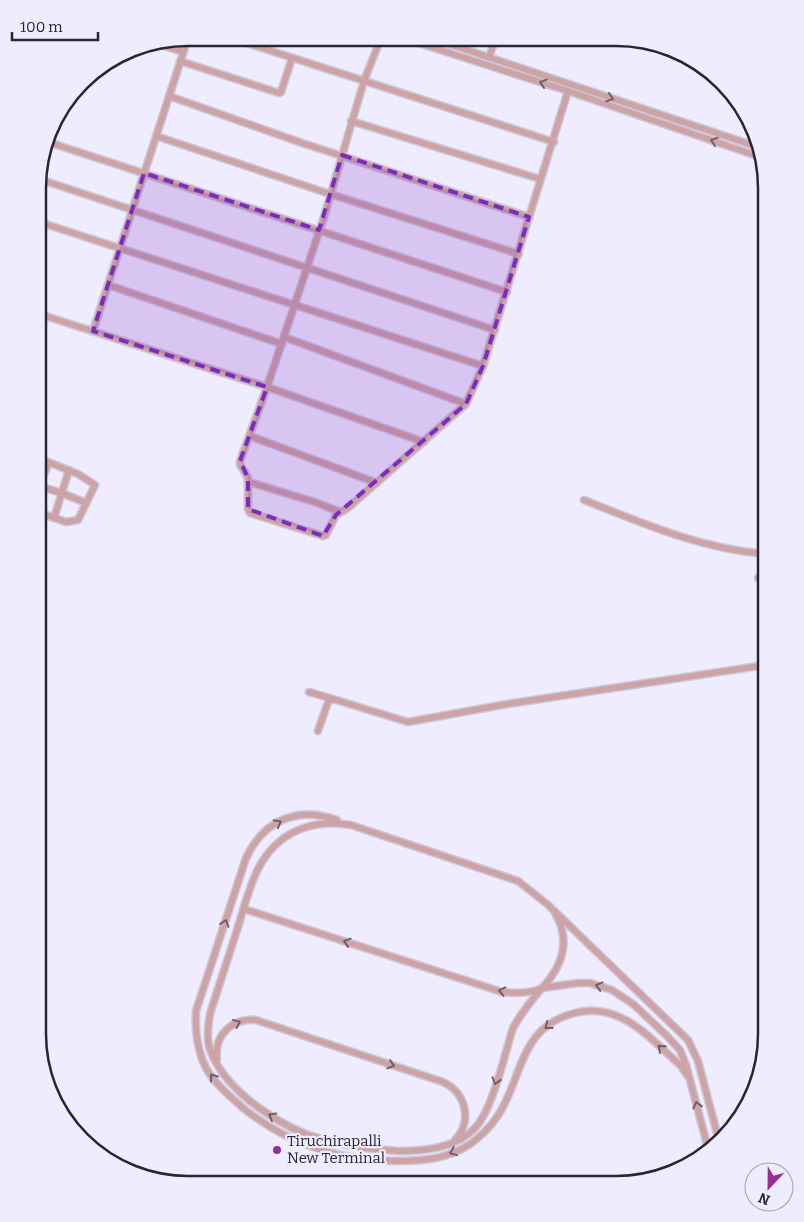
<svg xmlns="http://www.w3.org/2000/svg" width="804" height="1222" viewBox="0 0 804 1222" font-family="Bitter,serif">
  <rect width="100%" height="100%" fill="#f0ecff"/>
  <g fill="none" stroke-linecap="round" stroke-linejoin="round">
    <g stroke="#ccc8da" stroke-width="9">
      <g id="minor">
        <polyline points="231,38 554,142"/>
        <polyline points="403,38 568,91 760,157"/>
        <polyline points="431,38 758,147"/>
        <polyline points="155,43 183,52"/>
        <polyline points="489,57 496,38"/>
        <polyline points="180,61 279,93 281,92 292,58"/>
        <polyline points="169,96 302,143 529,217"/>
        <polyline points="351,121 540,179"/>
        <polyline points="156,136 330,194 519,254"/>
        <polyline points="48,142 507,292"/>
        <polyline points="39,179 495,330"/>
        <polyline points="39,222 483,366"/>
        <polyline points="108,285 282,344"/>
        <polyline points="39,314 267,387 324,217 364,81 381,38"/>
        <polyline points="93,331 188,38"/>
        <polyline points="284,337 466,404"/>
        <polyline points="250,436 377,483"/>
        <polyline points="424,442 267,387 240,461 240,465 248,478 248,509 250,513 323,536 326,535 336,515 348,508 466,404 483,366 568,91"/>
        <polyline points="249,482 315,502 340,512"/>
        <polyline points="38,486 62,493 86,503"/>
        <polyline points="38,488 49,463"/>
        <path d="M584 500C644 524 702 549 766 554"/>
        <polyline points="38,512 66,522 78,520 95,485 78,474 38,458"/>
        <polyline points="54,518 69,470"/>
        <polyline points="762,522 766,522"/>
        <polyline points="758,578 766,579"/>
        <polyline points="309,692 333,699"/>
        <polyline points="318,731 327,705 329,701 333,699 408,722 507,704 766,665"/>
        <path d="M337 820C297 806 264 820 246 858L196 1011C195 1032 197 1054 209 1073 218 1087 231 1097 243 1108 288 1144 340 1161 397 1161 423 1161 448 1159 470 1144 480 1137 490 1127 497 1117 523 1079 518 1027 575 1013 620 1001 651 1039 681 1066L687 1075"/>
        <path d="M244 909 502 992C513 993 529 994 540 989 545 986 548 981 551 977 565 958 568 936 556 915"/>
        <path d="M217 1059C214 1035 232 1018 256 1020L443 1082C466 1093 473 1121 455 1140"/>
        <path d="M709 1152 686 1065 680 1050 667 1036 633 1004 612 990 590 983H578L542 988C531 1001 521 1013 513 1028 505 1053 493 1108 476 1127 457 1148 426 1151 399 1151 374 1150 349 1146 324 1140 283 1129 227 1093 211 1052 206 1040 208 1027 210 1014 219 985 229 956 238 927 244 908 249 887 258 869 277 832 312 818 351 825L518 881 547 904 688 1040 698 1061 719 1141"/>
      </g>
    </g>
    <use href="#minor" stroke="#cda3a5" stroke-width="6"/>
  </g>
  <defs><path id="oneway-chevron" d="M-2-3.5L2.5 0L-2 3.5" fill="none" stroke-width="1.6" stroke-linecap="round" stroke-linejoin="round" transform="scale(1.25)"/></defs>
  <g stroke="#735e66">
    <use href="#oneway-chevron" transform="translate(543 83) rotate(-162)"/>
    <use href="#oneway-chevron" transform="translate(610 98) rotate(19)"/>
    <use href="#oneway-chevron" transform="translate(714 141) rotate(-161)"/>
    <use href="#oneway-chevron" transform="translate(278 823) rotate(-28)"/>
    <use href="#oneway-chevron" transform="translate(225 923) rotate(-72)"/>
    <use href="#oneway-chevron" transform="translate(347 942) rotate(-162)"/>
    <use href="#oneway-chevron" transform="translate(599 986) rotate(-165)"/>
    <use href="#oneway-chevron" transform="translate(502 991) rotate(-167)"/>
    <use href="#oneway-chevron" transform="translate(237 1023) rotate(-24)"/>
    <use href="#oneway-chevron" transform="translate(548 1026) rotate(142)"/>
    <use href="#oneway-chevron" transform="translate(661 1048) rotate(-139)"/>
    <use href="#oneway-chevron" transform="translate(391 1065) rotate(19)"/>
    <use href="#oneway-chevron" transform="translate(213 1077) rotate(-126)"/>
    <use href="#oneway-chevron" transform="translate(496 1081) rotate(107)"/>
    <use href="#oneway-chevron" transform="translate(697 1105) rotate(-104)"/>
    <use href="#oneway-chevron" transform="translate(272 1116) rotate(-149)"/>
    <use href="#oneway-chevron" transform="translate(453 1152) rotate(158)"/>
  </g>
  <path fill="#7b2cbf" fill-opacity="0.2" stroke="#7b2cbf" stroke-width="4" stroke-dasharray="10 6" stroke-linejoin="round" d="M342 155 529 217 483 366 466 404 336 515 323 536 248 509V478L240 461 267 387 93 331 144 173 319 230Z"/>
  <circle fill="#952f94" stroke="#f0ecff" stroke-width="2" cx="277" cy="1150" r="5"/>
  <g text-anchor="middle" dominant-baseline="central" stroke-width="4.5" stroke-linejoin="round" paint-order="stroke">
    <g font-size="15" fill="#292632" stroke="#f0ecff" text-anchor="start">
      <text x="287" y="1141">Tiruchirapalli<tspan x="287" dy="17">New Terminal</tspan></text>
    </g>
  </g>
  <path d="M0 0H804V1222H0ZM188 46H616A142 142 0 0 1 758 188V1034A142 142 0 0 1 616 1176H188A142 142 0 0 1 46 1034V188A142 142 0 0 1 188 46Z" fill="#f0ecff" fill-rule="evenodd"/>
  <path fill="none" stroke="#292632" stroke-width="2.5" d="M188 46H616A142 142 0 0 1 758 188V1034A142 142 0 0 1 616 1176H188A142 142 0 0 1 46 1034V188A142 142 0 0 1 188 46Z"/>
  <g transform="translate(769 1187) rotate(202)"><circle r="24" fill="#f0ecff" stroke="#a09dad"/>
  <path d="M0-4L9 19L0 12L-9 19Z" fill="#952f94"/>
  <text y="-8" font-size="14" font-weight="bold" text-anchor="middle" fill="#292632">N</text>
  </g>
  <path d="M12 32v8h86v-8" fill="none" stroke="#292632" stroke-width="2.5"/>
  <text x="20" y="32" font-size="15" fill="#292632" stroke="#f0ecff" stroke-width="4" paint-order="stroke">100 m</text>
</svg>
